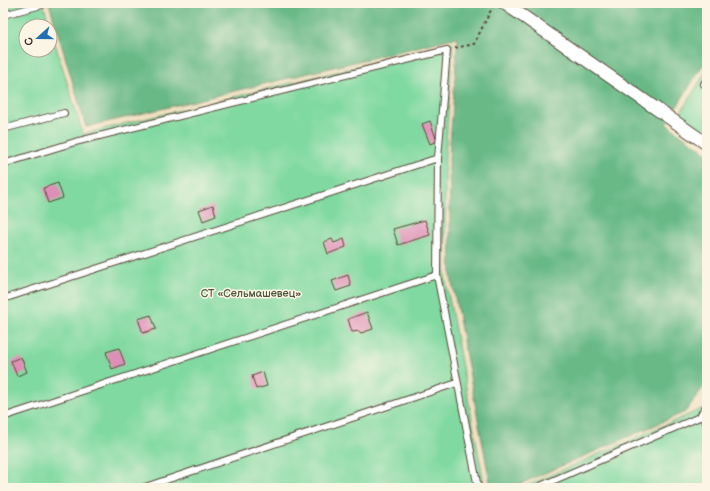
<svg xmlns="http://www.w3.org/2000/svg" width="710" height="491" viewBox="0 0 710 491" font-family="'Balsamiq Sans',sans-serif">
  <rect width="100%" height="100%" fill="#fcf5e5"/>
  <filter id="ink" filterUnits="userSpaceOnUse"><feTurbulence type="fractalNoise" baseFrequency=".025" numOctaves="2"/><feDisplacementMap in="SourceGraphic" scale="8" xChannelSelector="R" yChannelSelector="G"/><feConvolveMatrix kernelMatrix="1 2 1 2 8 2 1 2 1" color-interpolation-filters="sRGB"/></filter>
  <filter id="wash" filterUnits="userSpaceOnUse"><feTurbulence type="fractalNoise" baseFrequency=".012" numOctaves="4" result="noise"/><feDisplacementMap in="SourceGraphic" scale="16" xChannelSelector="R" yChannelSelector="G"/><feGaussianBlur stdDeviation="0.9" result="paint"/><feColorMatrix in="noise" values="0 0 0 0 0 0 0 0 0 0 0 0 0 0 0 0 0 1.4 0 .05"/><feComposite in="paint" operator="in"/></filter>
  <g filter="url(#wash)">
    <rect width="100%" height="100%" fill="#f0e1c1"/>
    <g fill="#7fd9a0" stroke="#5d825f">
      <polygon points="3,3 43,3 50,26 26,26 26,50 50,50 50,27 83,134 453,43 445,158 445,277 485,488 3,488"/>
      <polygon points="707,70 707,135 679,115"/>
      <polygon points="704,408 707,411 707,488 521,488"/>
    </g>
    <polygon fill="#67b986" stroke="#517252" points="49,3 707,3 707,58 666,124 707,153 707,382 685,412 511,488 491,488 451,276 449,158 458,37 86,127"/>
    <g id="blocks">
      <g fill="#de8fb7">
        <polygon points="430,121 437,141 430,144 422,124"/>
        <polygon points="58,183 63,198 48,203 43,188"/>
        <polygon points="213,205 216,216 203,221 199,210"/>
        <polygon points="425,220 430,235 398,245 393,229"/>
        <polygon points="332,239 334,243 344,239 346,247 328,254 324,242"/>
        <polygon points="348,275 351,286 336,291 332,281"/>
        <polygon points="367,312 373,329 361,333 359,331 352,332 348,319"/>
        <polygon points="151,315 156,329 143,333 138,319"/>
        <polygon points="119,348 125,364 112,369 106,352"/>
        <polygon points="21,357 27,372 17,376 11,361"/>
        <polygon points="263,372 267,386 256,389 252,376"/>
      </g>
    </g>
  </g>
  <g filter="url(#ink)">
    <use href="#blocks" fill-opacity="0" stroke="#564536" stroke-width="1"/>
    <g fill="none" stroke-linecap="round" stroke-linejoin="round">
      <g stroke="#564536" stroke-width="8">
        <g id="lane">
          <polyline points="3,15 42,5"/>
          <polyline points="707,80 704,84 707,86"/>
          <polyline points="3,129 64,113"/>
          <polyline points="3,164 75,142 447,50 438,158 437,275 478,488"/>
          <polyline points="3,299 438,158"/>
          <polyline points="3,417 437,275"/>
          <polyline points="142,488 457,383"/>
          <polyline points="536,488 704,415 707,426"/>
        </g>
      </g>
      <g stroke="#564536" stroke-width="14">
        <g id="street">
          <polyline points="504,3 707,144"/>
          <polyline points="704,415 707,410"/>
        </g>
      </g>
      <polyline stroke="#564536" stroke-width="2" stroke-dasharray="3 3" stroke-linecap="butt" points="455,48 474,44 493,6"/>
      <use href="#lane" stroke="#fff" stroke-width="6"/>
      <use href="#street" stroke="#fff" stroke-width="12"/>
    </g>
  </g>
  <g text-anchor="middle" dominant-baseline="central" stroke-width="3" stroke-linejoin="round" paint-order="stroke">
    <g font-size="11" fill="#4c563e" stroke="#fcf5e5">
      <text x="251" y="293">СТ «Сельмашевец»</text>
    </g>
  </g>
  <rect width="710" height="491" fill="none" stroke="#fcf5e5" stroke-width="16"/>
  <g transform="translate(38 38) rotate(249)"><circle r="19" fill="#fcf5e5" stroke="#afa495"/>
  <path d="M0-3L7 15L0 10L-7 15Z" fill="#1f6fb2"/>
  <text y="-6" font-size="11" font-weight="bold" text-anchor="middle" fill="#3b2a1e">С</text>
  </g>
</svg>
